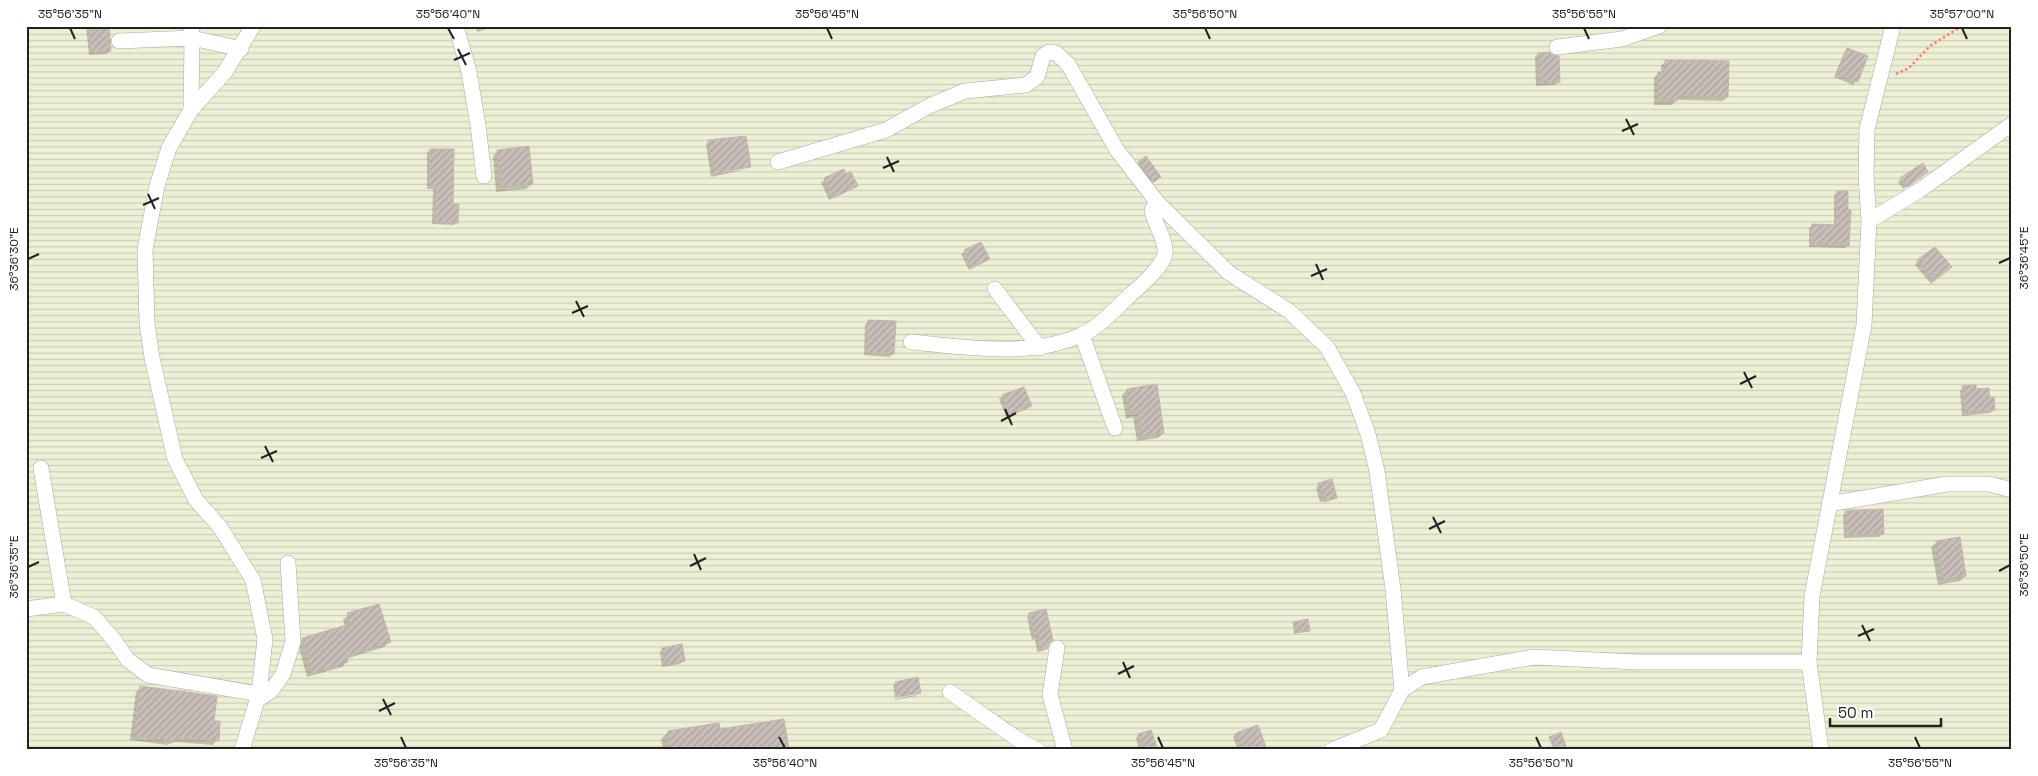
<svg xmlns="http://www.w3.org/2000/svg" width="2038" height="776" viewBox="0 0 2038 776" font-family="'Space Grotesk',sans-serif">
  <defs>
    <pattern id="farmland-rules" width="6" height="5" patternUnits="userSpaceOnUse" patternTransform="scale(1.25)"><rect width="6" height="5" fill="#eef0d5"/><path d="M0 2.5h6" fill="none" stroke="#ccceb7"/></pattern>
    <pattern id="building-hatch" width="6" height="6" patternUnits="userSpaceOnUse" patternTransform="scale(1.25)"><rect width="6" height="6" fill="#c7bfb8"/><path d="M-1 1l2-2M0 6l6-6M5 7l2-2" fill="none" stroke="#aba49e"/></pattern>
  </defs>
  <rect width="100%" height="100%" fill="#f2efe9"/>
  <rect fill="url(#farmland-rules)" x="26" y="26" width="1986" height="724"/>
  <g fill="#0003">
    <polygon points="86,26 108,26 110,51 106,54 89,55"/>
    <polygon points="476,26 489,26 490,28 477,32"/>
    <polygon points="1847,50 1866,57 1856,81 1853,85 1834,77 1844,53"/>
    <polygon points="1538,54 1559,82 1555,85 1536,86 1535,57"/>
    <polygon points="1666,61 1727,97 1723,101 1676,100 1672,105 1654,105 1654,78 1658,73 1661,73 1661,66"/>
    <polygon points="709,141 749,167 720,171 720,173 747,169 711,177 706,144"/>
    <polygon points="430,150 452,205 457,222 454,225 432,224 433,189 427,189 427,153"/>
    <polygon points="498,151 532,184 526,189 496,192 493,156"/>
    <polygon points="1139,163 1156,180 1150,185 1136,166"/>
    <polygon points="843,171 846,176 857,186 829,200 821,182"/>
    <polygon points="1927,172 1903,189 1898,182 1901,179"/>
    <polygon points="1837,192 1848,245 1845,248 1809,247 1809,228 1812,225 1834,226 1834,195"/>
    <polygon points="981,243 988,259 969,270 961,254"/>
    <polygon points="1918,261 1947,270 1931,284 1915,265"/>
    <polygon points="869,321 893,354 889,357 864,355 865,324"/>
    <polygon points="1963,388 1975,390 1989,399 1994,410 1990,413 1962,416 1960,391"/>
    <polygon points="1127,390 1163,433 1158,438 1137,441 1133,417 1126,419 1122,395"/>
    <polygon points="1003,396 1030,406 1027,409 1006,417 999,399"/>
    <polygon points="1319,484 1336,498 1334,500 1334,498 1320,502 1316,488"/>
    <polygon points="1846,512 1883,533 1879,537 1844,538 1843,515"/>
    <polygon points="1937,542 1965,576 1960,581 1938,585 1931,547"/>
    <polygon points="1030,614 1048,643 1043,651 1037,652 1035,639 1032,640 1027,617"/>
    <polygon points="348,615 389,642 384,647 346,659 347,662 342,667 307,677 298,644 303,639 345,626 343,620"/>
    <polygon points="1293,623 1309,630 1294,634"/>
    <polygon points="663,649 683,661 680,664 662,667 660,652"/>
    <polygon points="896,683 920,693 918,695 918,693 895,697 893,686"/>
    <polygon points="141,687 213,722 217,740 213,745 175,742 167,745 130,740 136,692"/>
    <polygon points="917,695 916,696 895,700 895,699"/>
    <polygon points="718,724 719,730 788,750 663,750 661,739 668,732"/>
    <polygon points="1257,726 1266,750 1238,750 1233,737 1236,734"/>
    <polygon points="1138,735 1157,750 1139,750 1136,738"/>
  </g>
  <g fill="url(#building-hatch)" stroke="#c4b6ab">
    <polygon points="89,26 109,26 111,51 91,53"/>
    <polygon points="1847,48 1868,56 1858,82 1837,74"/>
    <polygon points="1549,52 1553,55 1559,56 1560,82 1539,84 1538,53"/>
    <polygon points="1665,60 1729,61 1728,97 1677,96 1677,101 1658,101 1658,72 1665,72"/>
    <polygon points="746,136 751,167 726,171 727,173 714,175 708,140"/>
    <polygon points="529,146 533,184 501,187 497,150"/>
    <polygon points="430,149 454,149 453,204 459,204 458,223 434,222 436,187 429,186"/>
    <polygon points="1146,156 1161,177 1154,182 1138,162"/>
    <polygon points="1923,163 1928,172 1907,187 1900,178"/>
    <polygon points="844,169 846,174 851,172 858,186 833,198 824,178"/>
    <polygon points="1837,191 1848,191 1848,210 1851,210 1849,246 1811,245 1812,224 1836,225"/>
    <polygon points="981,242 990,259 972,268 964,250"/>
    <polygon points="1935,247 1952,267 1934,281 1917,260"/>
    <polygon points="868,320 896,321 894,354 866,353"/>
    <polygon points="1157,384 1164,433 1142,437 1138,413 1130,414 1127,389"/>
    <polygon points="1976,385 1976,389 1989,388 1990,398 1994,397 1995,410 1965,414 1962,386"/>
    <polygon points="1024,387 1032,406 1009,415 1002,395"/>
    <polygon points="1332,479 1337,498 1324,502 1318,483"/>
    <polygon points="1883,509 1884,534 1846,536 1845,511"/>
    <polygon points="1960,537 1966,576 1943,580 1936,541"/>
    <polygon points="379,604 391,642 347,656 348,662 312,673 302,638 350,624 347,613"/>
    <polygon points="1046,609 1053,640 1049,643 1047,649 1040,650 1038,637 1035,638 1029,613"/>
    <polygon points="1308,619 1310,631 1295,633 1293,622"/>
    <polygon points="682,644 685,661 665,665 662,648"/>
    <polygon points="918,677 921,693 898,697 895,682"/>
    <polygon points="140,686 217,696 214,721 220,721 219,741 179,738 178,740 173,739 173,741 133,736"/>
    <polygon points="784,719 789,750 670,750 668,731 719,723 720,729"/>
    <polygon points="1258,725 1267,750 1242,750 1236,733"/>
    <polygon points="1151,730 1158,750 1143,750 1138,734"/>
    <polygon points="1561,732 1566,746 1554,750 1549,737"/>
  </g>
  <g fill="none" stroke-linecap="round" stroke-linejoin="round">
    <g stroke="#a9a9a9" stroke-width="16">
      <g id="minor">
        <polyline points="456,26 469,72 478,125 484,176"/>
        <polyline points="119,41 192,38 241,49"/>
        <polyline points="1557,47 1622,39 1659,26"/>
        <polyline points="191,110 192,38 191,26"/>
        <polyline points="778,162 886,130 929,106 965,91 1026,85 1037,77 1043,56 1049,52 1056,53 1068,64 1117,150 1157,202 1229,273 1289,311 1327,347 1353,393 1368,434 1377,471 1393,589 1402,690"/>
        <polyline points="1869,221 1920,190 2012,124"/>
        <polyline points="995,289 1040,348"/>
        <polyline points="1082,335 1115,428"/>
        <path d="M911 342C965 347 1031 358 1081 335 1100 327 1116 308 1131 294 1141 286 1163 266 1165 254 1167 240 1154 224 1152 210L1157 202"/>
        <polyline points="41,468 64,604"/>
        <polyline points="1829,504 1947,484 1989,484 2012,490"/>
        <polyline points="26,609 64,604 94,617 114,640 128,660 148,675 259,694"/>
        <polyline points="1057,648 1050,695 1065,750"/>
        <polyline points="950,692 1019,740 1038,750"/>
        <polyline points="257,700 271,691 283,674 293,642 288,563"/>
        <polyline points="242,750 259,694 265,639 253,580 220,527 196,500 175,459 152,358 147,323 145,249 157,186 169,148 191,110 225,72 253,26"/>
        <polyline points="1332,750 1381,730 1402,690 1422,677 1534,657 1637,662 1809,662"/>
        <polyline points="1821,750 1809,662 1812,596 1864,325 1869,221 1866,176 1867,129 1893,26"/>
      </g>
    </g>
    <polyline stroke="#fa8072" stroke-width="2.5" stroke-dasharray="2.5 2.5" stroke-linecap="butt" points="1896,74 1909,68 1930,46 1962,26"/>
    <use href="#minor" stroke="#fff" stroke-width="15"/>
  </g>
  <path fill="none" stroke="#222" stroke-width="2" d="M70 28 75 39M448 28 454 39M827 28 832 39M1205 28 1210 39M1584 28 1589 39M1962 28 1967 39M458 49 466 65M454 60 470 53M1626 119 1634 135M1622 131 1638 124M887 157 894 172M883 168 899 161M148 194 155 209M143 205 159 198M28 259 39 254M1999 263 2010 258M1316 264 1323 280M1311 276 1327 269M576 301 584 317M572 313 588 306M1744 372 1752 388M1740 384 1756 376M1005 409 1012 425M1001 421 1016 413M265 446 273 462M261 458 277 451M1433 517 1441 533M1429 529 1445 521M694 554 701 570M690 566 706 558M28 567 39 562M1999 571 2010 565M1862 625 1870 641M1858 636 1874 629M1123 662 1130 678M1118 674 1134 666M383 699 391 715M379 711 395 703M401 737 406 748M779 737 785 748M1158 737 1163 748M1536 737 1541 748M1915 737 1920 748"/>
  <rect width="2038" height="776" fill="none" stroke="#ffffff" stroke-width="55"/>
  <path d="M1830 718v8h111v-8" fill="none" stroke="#222222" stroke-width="2.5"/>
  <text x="1838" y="718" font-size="15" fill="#222222" stroke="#ffffff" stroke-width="4" paint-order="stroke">50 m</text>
  <rect x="28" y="28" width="1982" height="720" fill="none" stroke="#222" stroke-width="2"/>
  <g font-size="12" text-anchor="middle" fill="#222">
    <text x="70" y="18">35°56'35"N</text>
    <text x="448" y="18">35°56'40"N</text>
    <text x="827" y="18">35°56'45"N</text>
    <text x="1205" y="18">35°56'50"N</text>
    <text x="1584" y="18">35°56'55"N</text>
    <text x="1962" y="18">35°57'00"N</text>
    <text transform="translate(2024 258) rotate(-90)" y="4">36°36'45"E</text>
    <text transform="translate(14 259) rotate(-90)" y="4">36°36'30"E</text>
    <text transform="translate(2024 565) rotate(-90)" y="4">36°36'50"E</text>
    <text transform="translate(14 567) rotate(-90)" y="4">36°36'35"E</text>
    <text x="406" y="767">35°56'35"N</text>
    <text x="785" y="767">35°56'40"N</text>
    <text x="1163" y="767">35°56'45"N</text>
    <text x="1541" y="767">35°56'50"N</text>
    <text x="1920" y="767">35°56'55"N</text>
  </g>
</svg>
